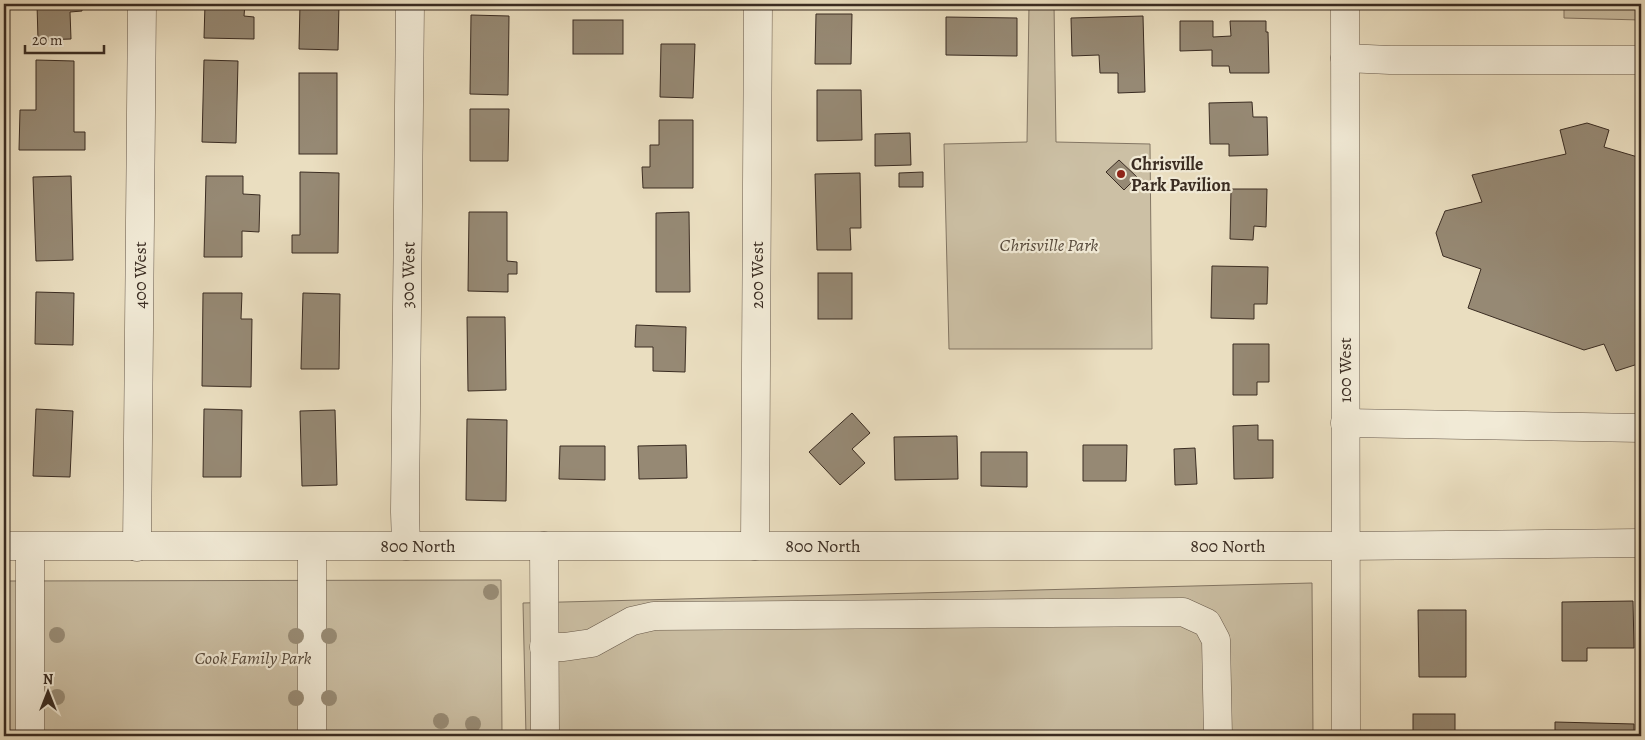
<svg xmlns="http://www.w3.org/2000/svg" width="1645" height="740" viewBox="0 0 1645 740" font-family="Alegreya,serif">
  <rect width="100%" height="100%" fill="#eadec0"/>
  <filter id="stains"><feTurbulence type="fractalNoise" baseFrequency=".004" numOctaves="4"/><feColorMatrix values="0 0 0 0 .2 0 0 0 0 .09 0 0 0 0 .02 0 0 0 .5 -.17"/></filter>
  <radialGradient id="worn" r=".72"><stop offset=".6" stop-color="#630" stop-opacity="0"/><stop offset="1" stop-color="#630" stop-opacity=".3"/></radialGradient>
  <g fill="#ccc0a5" stroke="#837664">
    <polygon points="1029,4 1054,4 1056,142 1150,144 1152,349 949,349 944,144 1027,142"/>
    <polygon points="1564,4 1641,4 1641,20 1564,18"/>
    <polygon points="501,580 502,736 4,736 4,581"/>
    <polygon points="1312,583 1313,736 526,736 523,603"/>
  </g>
  <g fill="#968974" stroke="#3a2c22">
    <polygon points="37,4 82,4 82,11 70,12 71,39 38,40"/>
    <polygon points="205,4 245,4 244,16 254,17 254,39 204,38"/>
    <polygon points="300,4 339,4 338,50 299,49"/>
    <polygon points="816,14 852,14 851,64 815,64"/>
    <polygon points="471,15 509,16 508,95 470,94"/>
    <polygon points="1143,16 1145,92 1118,93 1118,73 1100,73 1099,55 1072,56 1071,18"/>
    <polygon points="946,17 1017,18 1017,56 946,55"/>
    <rect x="573" y="20" width="50" height="34"/>
    <polygon points="1180,21 1213,21 1213,37 1231,36 1230,21 1266,21 1266,32 1268,32 1269,73 1230,73 1229,66 1212,66 1212,50 1180,51"/>
    <polygon points="661,44 695,44 693,98 660,97"/>
    <polygon points="36,60 74,61 74,132 85,132 85,150 19,150 20,110 36,110"/>
    <polygon points="204,60 238,61 236,143 202,142"/>
    <rect x="299" y="73" width="38" height="81"/>
    <polygon points="817,90 861,90 862,140 817,141"/>
    <polygon points="1252,102 1253,117 1267,117 1268,155 1229,156 1229,144 1210,144 1209,103"/>
    <polygon points="470,109 509,109 508,161 470,161"/>
    <polygon points="659,120 693,120 693,188 643,188 642,167 650,167 650,145 659,145"/>
    <polygon points="1587,123 1609,130 1604,147 1641,158 1641,363 1616,371 1604,344 1584,350 1468,308 1481,269 1443,256 1436,233 1445,211 1482,202 1472,175 1566,154 1560,130"/>
    <polygon points="910,133 911,165 875,166 875,134"/>
    <polygon points="1119,160 1137,177 1124,190 1106,172"/>
    <polygon points="300,172 339,173 338,253 292,253 292,235 300,235"/>
    <polygon points="923,172 923,187 899,187 899,173"/>
    <polygon points="860,173 861,228 850,228 851,250 817,250 815,174"/>
    <polygon points="71,176 73,260 36,261 33,177"/>
    <polygon points="206,176 243,176 243,194 260,195 259,232 242,231 242,257 204,257"/>
    <polygon points="1231,189 1267,189 1266,227 1254,226 1253,240 1230,239"/>
    <polygon points="469,212 507,212 507,261 517,262 517,274 508,274 508,292 468,291"/>
    <polygon points="689,212 690,292 656,292 656,213"/>
    <polygon points="1212,266 1268,267 1267,304 1254,304 1254,319 1211,318"/>
    <rect x="818" y="273" width="34" height="46"/>
    <polygon points="36,292 74,293 73,345 35,344"/>
    <polygon points="203,293 242,293 241,319 252,319 251,387 202,386"/>
    <polygon points="303,293 340,294 339,369 301,369"/>
    <polygon points="467,317 505,317 506,390 468,391"/>
    <polygon points="636,325 686,327 685,372 653,371 653,347 635,347"/>
    <polygon points="1233,344 1269,344 1269,382 1257,382 1257,395 1233,395"/>
    <polygon points="36,409 73,411 70,477 33,476"/>
    <polygon points="204,409 242,410 241,477 203,477"/>
    <polygon points="335,410 337,485 302,486 300,411"/>
    <polygon points="852,413 870,433 852,449 865,463 840,485 809,452"/>
    <polygon points="467,419 507,420 506,501 466,500"/>
    <polygon points="1258,425 1258,440 1273,440 1273,478 1234,479 1233,426"/>
    <polygon points="957,436 958,479 895,480 894,437"/>
    <polygon points="686,445 687,478 639,479 638,446"/>
    <polygon points="1083,445 1127,445 1126,481 1083,481"/>
    <polygon points="560,446 605,446 605,480 559,479"/>
    <polygon points="1195,448 1197,484 1175,485 1174,449"/>
    <polygon points="981,452 1027,452 1027,487 981,486"/>
    <polygon points="1633,601 1634,648 1587,648 1587,661 1562,661 1562,602"/>
    <polygon points="1418,610 1466,610 1466,677 1419,677"/>
    <rect x="1413" y="714" width="42" height="22"/>
    <polygon points="1555,722 1634,724 1634,736 1555,736"/>
  </g>
  <g fill="none" stroke-linecap="round" stroke-linejoin="round">
    <g stroke="#66584a" stroke-width="29">
      <g id="minor">
        <polyline points="1345,4 1346,736"/>
        <polyline points="1345,58 1390,60 1641,60"/>
        <polyline points="1345,423 1641,428"/>
        <polyline points="4,546 1345,546 1641,543"/>
        <polyline points="406,546 405,512 410,4"/>
        <polyline points="544,546 545,736"/>
        <polyline points="755,546 758,4"/>
        <polyline points="30,547 30,736"/>
        <polyline points="137,547 142,4"/>
        <polyline points="312,547 312,736"/>
        <polyline points="544,647 564,647 592,643 632,621 654,616 1183,612 1207,623 1216,640 1218,736"/>
      </g>
    </g>
    <use href="#minor" stroke="#f1ead6" stroke-width="28"/>
  </g>
  <g fill="#998d77">
    <circle cx="491" cy="592" r="8"/>
    <circle cx="57" cy="635" r="8"/>
    <circle cx="296" cy="636" r="8"/>
    <circle cx="329" cy="636" r="8"/>
    <circle cx="57" cy="697" r="8"/>
    <circle cx="296" cy="698" r="8"/>
    <circle cx="329" cy="698" r="8"/>
    <circle cx="441" cy="721" r="8"/>
    <circle cx="473" cy="724" r="8"/>
  </g>
  <circle fill="#8f2418" stroke="#f1ead6" stroke-width="2" cx="1121" cy="174" r="5"/>
  <g text-anchor="middle" dominant-baseline="central" stroke-width="4.5" stroke-linejoin="round" paint-order="stroke">
    <g font-size="18" font-weight="bold" fill="#3a2c22" stroke="#f1ead6" text-anchor="start">
      <text x="1131" y="164">Chrisville<tspan x="1131" dy="21">Park Pavilion</tspan></text>
    </g>
    <g font-size="18" font-style="italic" fill="#574a3c" stroke="#f1ead6">
      <text x="1049" y="245">Chrisville Park</text>
      <text x="253" y="658">Cook Family Park</text>
    </g>
    <g font-size="18" fill="#3a2c22" stroke="#f1ead6">
      <text transform="translate(140 275) rotate(-90)">400 West</text>
      <text transform="translate(408 275) rotate(-89)">300 West</text>
      <text transform="translate(757 275) rotate(-90)">200 West</text>
      <text transform="translate(1345 370) rotate(-90)">100 West</text>
      <text x="418" y="546">800 North</text>
      <text x="823" y="546">800 North</text>
      <text x="1228" y="546">800 North</text>
    </g>
  </g>
  <rect width="1645" height="740" fill="none" stroke="#eadec0" stroke-width="20"/>
  <rect x="5" y="5" width="1635" height="730" fill="none" stroke="#3a2c22" stroke-width="2.5"/>
  <rect x="10" y="10" width="1625" height="720" fill="none" stroke="#3a2c22"/>
  <g transform="translate(48 692)" stroke="#f1ead6" stroke-width="4" paint-order="stroke">
  <path d="M0-4L9 19L0 12L-9 19Z" fill="#3a2c22"/>
  <text y="-8" font-size="14" font-weight="bold" text-anchor="middle" fill="#3a2c22">N</text>
  </g>
  <path d="M25 45v8h79v-8" fill="none" stroke="#3a2c22" stroke-width="2.5"/>
  <text x="32" y="45" font-size="15" fill="#3a2c22" stroke="#f1ead6" stroke-width="4" paint-order="stroke">20 m</text>
  <rect width="100%" height="100%" filter="url(#stains)"/>
  <rect width="100%" height="100%" fill="url(#worn)"/>
</svg>
